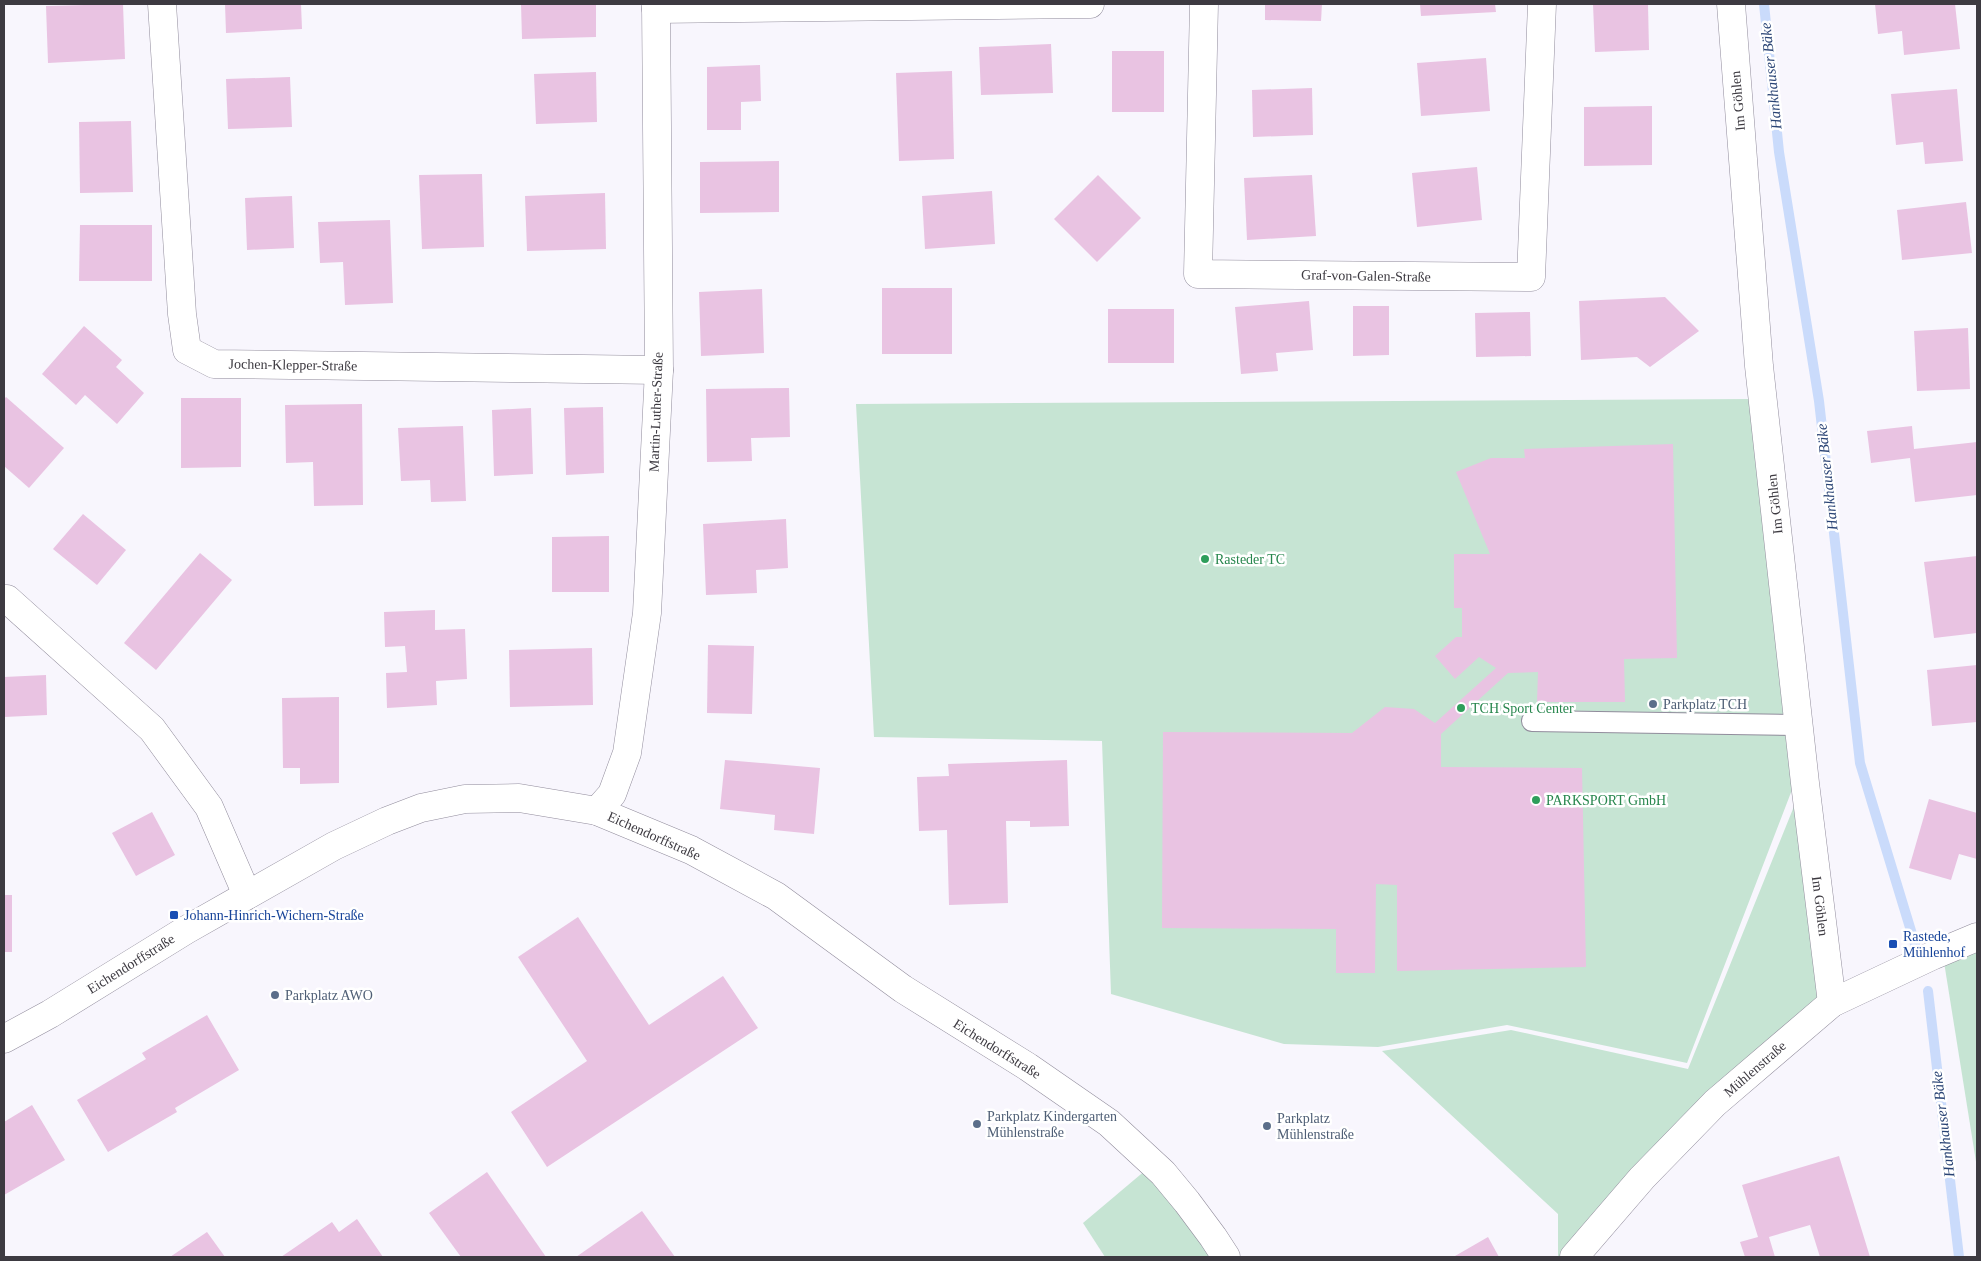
<svg xmlns="http://www.w3.org/2000/svg" width="1981" height="1261" viewBox="0 0 1981 1261" font-family="Georgia,serif">
  <rect width="100%" height="100%" fill="#f8f6fd"/>
  <g fill="#c6e4d3">
    <polygon points="1753,399 1795,782 1687,1063 1507,1025 1378,1047 1284,1044 1111,994 1102,741 874,737 856,404"/>
    <polygon points="1799,794 1823,998 1565,1257 1558,1257 1558,1214 1382,1051 1511,1030 1688,1069"/>
    <polygon points="1977,940 1977,1168 1944,962"/>
    <polygon points="1153,1164 1226,1257 1105,1257 1083,1223"/>
  </g>
  <g fill="none" stroke-linecap="round" stroke-linejoin="round">
    <g stroke="#cadbfb" stroke-width="10">
      <polyline points="1764,4 1779,152 1819,401 1860,763 1915,944"/>
      <polyline points="1928,991 1959,1257"/>
    </g>
  </g>
  <g fill="#e9c3e2">
    <polygon points="123,4 125,59 48,63 46,6"/>
    <polygon points="225,4 301,4 302,29 226,33"/>
    <polygon points="521,4 596,4 596,37 522,39"/>
    <polygon points="1265,4 1322,4 1321,21 1265,20"/>
    <polygon points="1420,4 1495,4 1496,12 1421,16"/>
    <polygon points="1593,4 1648,4 1649,50 1595,52"/>
    <polygon points="1875,4 1955,4 1960,49 1904,55 1902,31 1878,34"/>
    <polygon points="1051,44 1053,93 981,95 979,47"/>
    <rect x="1112" y="51" width="52" height="61"/>
    <polygon points="1486,58 1490,111 1421,116 1417,63"/>
    <polygon points="760,65 761,101 741,102 741,130 707,130 707,67"/>
    <polygon points="952,71 954,159 899,161 896,73"/>
    <polygon points="596,72 597,122 536,124 534,74"/>
    <polygon points="290,77 292,127 228,129 226,79"/>
    <polygon points="1312,88 1313,135 1253,137 1252,90"/>
    <polygon points="1957,89 1963,161 1925,164 1923,142 1896,145 1891,94"/>
    <polygon points="1652,106 1652,165 1584,166 1584,107"/>
    <polygon points="131,121 133,192 80,193 79,122"/>
    <polygon points="779,161 779,212 700,213 700,162"/>
    <polygon points="1477,167 1482,220 1417,227 1412,173"/>
    <polygon points="482,174 484,247 422,249 419,175"/>
    <polygon points="1098,175 1141,218 1097,262 1054,219"/>
    <polygon points="1312,175 1316,236 1247,240 1244,178"/>
    <polygon points="992,191 995,244 925,249 922,196"/>
    <polygon points="605,193 606,249 527,251 525,196"/>
    <polygon points="292,196 294,248 247,250 245,198"/>
    <polygon points="1966,202 1972,253 1902,260 1897,210"/>
    <polygon points="390,220 393,303 345,305 343,262 320,263 318,222"/>
    <polygon points="80,225 152,225 152,281 79,281"/>
    <rect x="882" y="288" width="70" height="66"/>
    <polygon points="762,289 764,353 701,356 699,292"/>
    <polygon points="1665,297 1699,331 1650,367 1637,357 1581,360 1579,301"/>
    <polygon points="1309,301 1313,350 1276,353 1278,371 1241,374 1235,307"/>
    <polygon points="1353,306 1389,306 1389,355 1353,356"/>
    <rect x="1108" y="309" width="66" height="54"/>
    <polygon points="1530,312 1531,356 1476,357 1475,313"/>
    <polygon points="84,326 122,360 116,367 144,393 117,424 85,395 76,405 42,374"/>
    <polygon points="1968,328 1970,389 1917,391 1914,331"/>
    <polygon points="789,388 790,437 751,438 752,461 707,462 706,389"/>
    <polygon points="6,397 64,448 29,488 4,466 4,399"/>
    <polygon points="181,398 241,398 241,467 181,468"/>
    <polygon points="362,404 363,505 314,506 313,462 286,463 285,405"/>
    <polygon points="603,407 604,473 566,475 564,408"/>
    <polygon points="531,408 533,474 494,476 492,410"/>
    <polygon points="463,426 466,501 431,502 430,480 401,481 398,428"/>
    <polygon points="1912,426 1914,449 1977,442 1977,495 1915,502 1910,458 1871,463 1867,431"/>
    <polygon points="1673,444 1677,658 1624,659 1625,702 1537,702 1538,672 1508,673 1441,734 1441,767 1582,768 1586,967 1397,971 1397,885 1376,884 1375,973 1336,973 1336,929 1162,928 1163,732 1352,733 1385,707 1414,709 1435,723 1496,668 1479,657 1455,679 1435,656 1456,637 1462,637 1462,608 1454,608 1454,554 1490,554 1456,472 1491,458 1525,458 1524,449"/>
    <polygon points="83,514 126,550 97,585 53,549"/>
    <polygon points="786,519 788,568 756,570 757,593 706,595 703,524"/>
    <polygon points="609,536 609,592 552,592 552,537"/>
    <polygon points="200,553 232,580 156,670 124,643"/>
    <polygon points="1977,556 1977,633 1934,638 1924,562"/>
    <polygon points="435,610 435,630 465,629 467,679 436,681 437,705 387,708 386,673 407,672 405,646 385,647 384,612"/>
    <polygon points="708,645 754,646 752,714 707,713"/>
    <polygon points="592,648 593,705 510,707 509,650"/>
    <polygon points="1977,665 1977,722 1932,726 1927,670"/>
    <polygon points="46,675 47,715 4,717 4,677"/>
    <polygon points="339,697 339,783 300,784 300,768 283,768 282,698"/>
    <polygon points="725,760 820,768 814,834 774,830 775,815 720,809"/>
    <polygon points="1067,760 1069,826 1030,827 1030,821 1006,821 1008,903 949,905 947,830 919,831 917,777 949,776 948,764"/>
    <polygon points="1929,799 1977,813 1977,859 1959,854 1951,880 1909,868"/>
    <polygon points="152,812 175,855 136,876 112,833"/>
    <rect x="4" y="895" width="8" height="57"/>
    <polygon points="578,917 649,1025 723,976 758,1028 547,1167 511,1112 587,1061 518,957"/>
    <polygon points="207,1015 239,1070 175,1108 177,1112 108,1152 77,1100 146,1059 142,1053"/>
    <polygon points="32,1105 65,1160 4,1195 4,1122"/>
    <polygon points="1839,1156 1870,1257 1820,1257 1810,1225 1769,1237 1775,1257 1745,1257 1740,1242 1758,1237 1742,1185"/>
    <polygon points="487,1172 546,1257 461,1257 429,1213"/>
    <polygon points="642,1211 675,1257 576,1257"/>
    <polygon points="357,1219 383,1257 281,1257 332,1222 339,1232"/>
    <polygon points="207,1232 225,1257 170,1257"/>
    <polygon points="1488,1237 1499,1257 1456,1257 1455,1256"/>
  </g>
  <g fill="none" stroke-linecap="round" stroke-linejoin="round">
    <g stroke="#918c9c" stroke-width="22">
      <polyline id="service" points="1532,721 1799,725"/>
    </g>
    <g stroke="#918c9c" stroke-width="29">
      <g id="minor">
        <polyline points="162,4 182,314 187,350 214,364 659,370"/>
        <polyline points="1204,4 1198,274 1531,277 1542,4"/>
        <polyline points="1731,4 1759,366 1805,783 1832,1003"/>
        <polyline points="656,9 1090,4"/>
        <polyline points="4,599 7,599 152,729 209,807 247,895"/>
        <polyline points="597,811 612,794 627,753 647,613 659,370 656,4"/>
        <polyline points="4,1039 50,1014 186,930 334,846 387,821 421,808 465,799 519,798 597,811 691,850 776,896 903,989 1028,1067 1109,1123 1163,1173 1187,1202 1213,1237 1226,1257"/>
        <polyline points="1574,1257 1642,1178 1715,1103 1832,1003 1934,955 1977,937"/>
      </g>
    </g>
    <use href="#service" stroke="#fff" stroke-width="20"/>
    <use href="#minor" stroke="#fff" stroke-width="28"/>
  </g>
  <g fill="#2e9e5b" stroke="#fff" stroke-width="2">
    <circle cx="1205" cy="559" r="5"/>
    <circle cx="1461" cy="708" r="5"/>
    <circle cx="1536" cy="800" r="5"/>
  </g>
  <g fill="#5c6f8a" stroke="#fff" stroke-width="2">
    <circle cx="1653" cy="704" r="5"/>
    <circle cx="275" cy="995" r="5"/>
    <circle cx="977" cy="1124" r="5"/>
    <circle cx="1267" cy="1126" r="5"/>
  </g>
  <g fill="#1a4fb4" stroke="#fff" stroke-width="2">
    <rect x="169" y="910" width="10" height="10" rx="2.5"/>
    <rect x="1888" y="939" width="10" height="10" rx="2.5"/>
  </g>
  <g text-anchor="middle" dominant-baseline="central" stroke-width="5" stroke-linejoin="round" paint-order="stroke">
    <g font-size="14" fill="#3d3a41" stroke="#fff">
      <text transform="translate(1738 101) rotate(-95)">Im Göhlen</text>
      <text transform="translate(1366 276) rotate(1)">Graf-von-Galen-Straße</text>
      <text transform="translate(293 365) rotate(1)">Jochen-Klepper-Straße</text>
      <text transform="translate(656 412) rotate(-88)">Martin-Luther-Straße</text>
      <text transform="translate(1775 504) rotate(-96)">Im Göhlen</text>
      <text transform="translate(654 836) rotate(24)">Eichendorffstraße</text>
      <text transform="translate(1820 906) rotate(83)">Im Göhlen</text>
      <text transform="translate(131 964) rotate(-32)">Eichendorffstraße</text>
      <text transform="translate(997 1049) rotate(32)">Eichendorffstraße</text>
      <text transform="translate(1755 1069) rotate(-41)">Mühlenstraße</text>
    </g>
    <g font-size="14" fill="#27864d" stroke="#fff" text-anchor="start">
      <text x="1215" y="559">Rasteder TC</text>
      <text x="1471" y="708">TCH Sport Center</text>
      <text x="1546" y="800">PARKSPORT GmbH</text>
    </g>
    <g font-size="14" fill="#4e5e75" stroke="#fff" text-anchor="start">
      <text x="1663" y="704">Parkplatz TCH</text>
      <text x="285" y="995">Parkplatz AWO</text>
      <text x="987" y="1116">Parkplatz Kindergarten<tspan x="987" dy="16">Mühlenstraße</tspan></text>
      <text x="1277" y="1118">Parkplatz<tspan x="1277" dy="16">Mühlenstraße</tspan></text>
    </g>
    <g font-size="14" fill="#164399" stroke="#fff" text-anchor="start">
      <text x="184" y="915">Johann-Hinrich-Wichern-Straße</text>
      <text x="1903" y="936">Rastede,<tspan x="1903" dy="16">Mühlenhof</tspan></text>
    </g>
    <g font-size="15" font-style="italic" fill="#294374" stroke="#fff">
      <text transform="translate(1771 76) rotate(-96)">Hankhauser Bäke</text>
      <text transform="translate(1827 477) rotate(-96)">Hankhauser Bäke</text>
      <text transform="translate(1943 1124) rotate(-97)">Hankhauser Bäke</text>
    </g>
  </g>
  <rect width="1981" height="1261" fill="none" stroke="#3d3a41" stroke-width="10"/>
</svg>
